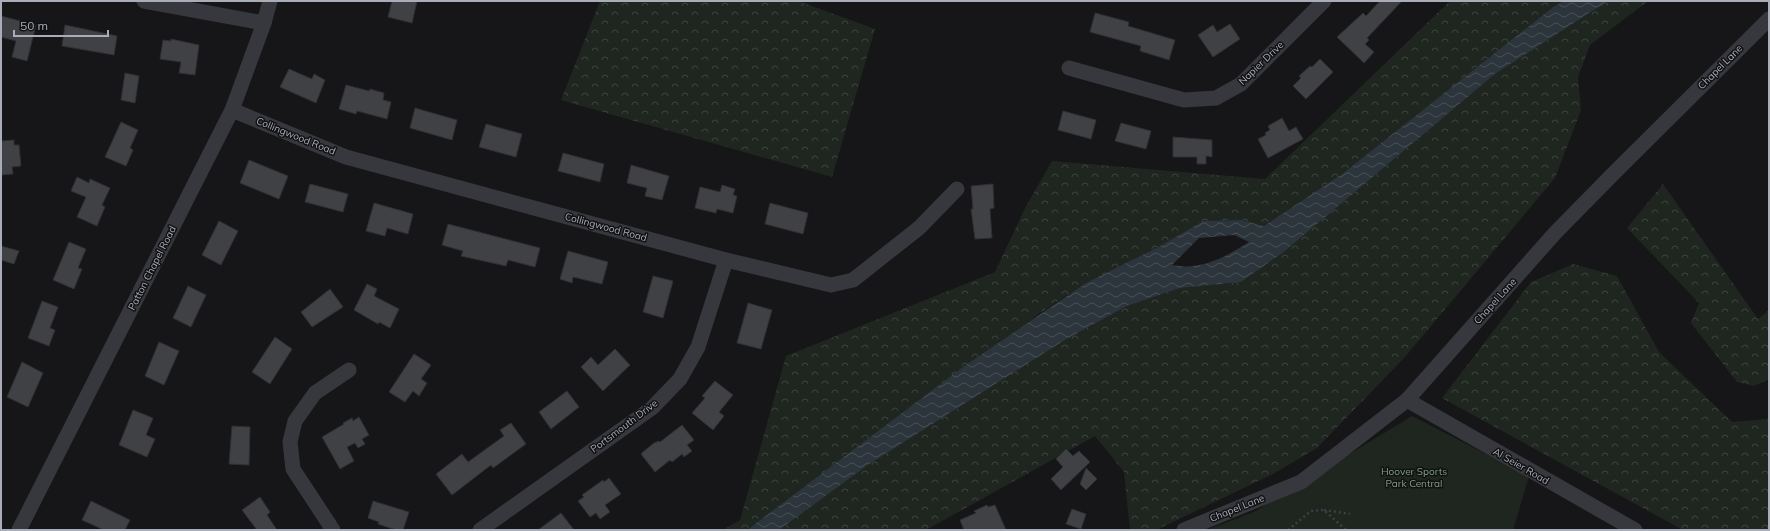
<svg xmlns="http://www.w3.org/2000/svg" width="1770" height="531" viewBox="0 0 1770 531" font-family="Mulish,sans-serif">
  <defs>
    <pattern id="forest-crowns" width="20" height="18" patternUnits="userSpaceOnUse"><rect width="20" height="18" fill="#1e261f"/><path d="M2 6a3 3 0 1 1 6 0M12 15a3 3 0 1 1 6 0" fill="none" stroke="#3c433d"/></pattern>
    <pattern id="water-waves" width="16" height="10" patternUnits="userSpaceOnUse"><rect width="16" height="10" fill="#2c353c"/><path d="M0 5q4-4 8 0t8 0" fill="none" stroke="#485056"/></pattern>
  </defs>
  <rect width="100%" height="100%" fill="#161618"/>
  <polygon fill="#1e261f" points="1412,416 1529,476 1513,530 1206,530 1254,512"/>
  <g fill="url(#forest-crowns)">
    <polygon points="600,1 798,1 875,29 832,177 561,100"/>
    <polygon points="1450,1 1564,1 1553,7 1342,174 1264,226 1242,220 1203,221 1160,246 1086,283 1040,313 747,530 723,530 740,520 786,356 995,272 1025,208 1052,161 1265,179"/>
    <polygon points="1608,1 1648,1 1590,45 1578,77 1581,110 1555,178 1405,357 1317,448 1273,474 1156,530 1130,530 1124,472 1095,436 926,530 779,530 868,465 1065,340 1127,306 1180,288 1241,282 1285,251 1495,74"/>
    <polygon points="1663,184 1758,319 1769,310 1769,379 1754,386 1737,382 1691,323 1699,303 1627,228"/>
    <polygon points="1573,264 1617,276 1659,352 1732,422 1769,419 1769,530 1683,530 1442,398 1531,282"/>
  </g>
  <path fill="url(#water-waves)" fill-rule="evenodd" d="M1564 1H1608L1495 74 1285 251 1241 282 1180 288 1127 306 1065 340 868 465 779 530H747L963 367 1086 283 1160 246 1203 221 1242 220 1264 226 1342 174 1553 7ZM1234 235 1249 242C1226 257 1200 271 1172 265L1199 238Z"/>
  <g fill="#404145" stroke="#303034">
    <polygon points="392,1 417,1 412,23 388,17"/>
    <polygon points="1380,1 1402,1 1367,38 1369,40 1365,44 1374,52 1364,63 1337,37 1363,13 1366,16"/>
    <polygon points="1095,13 1129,22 1128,26 1175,40 1169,60 1140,51 1141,46 1090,32"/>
    <polygon points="1,16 36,25 27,61 12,57 16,41 1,37"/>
    <polygon points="1230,24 1240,39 1213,57 1198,35 1213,25 1217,32"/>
    <polygon points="65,25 117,36 114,55 62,46"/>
    <polygon points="171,39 199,45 195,75 179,73 181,62 160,59 163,40 171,41"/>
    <polygon points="1320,59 1333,72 1306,99 1293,86 1301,78 1299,76 1310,66 1312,67"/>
    <polygon points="289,69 312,79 314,74 325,80 316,103 280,87"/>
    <polygon points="125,73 139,76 135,103 121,100"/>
    <polygon points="346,85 369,91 370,89 384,93 383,100 391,102 387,119 357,111 356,114 339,109"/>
    <polygon points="415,108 457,120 452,140 410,128"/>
    <polygon points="1063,111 1096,120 1091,139 1058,130"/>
    <polygon points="1282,118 1289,131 1296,127 1303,139 1268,158 1258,139 1266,135 1265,133 1270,130 1268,126"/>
    <polygon points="121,122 138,130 130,148 133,150 126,166 105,157"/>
    <polygon points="1121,123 1151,131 1146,149 1115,141"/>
    <polygon points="486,124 522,134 516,157 479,147"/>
    <polygon points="1173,137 1212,140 1212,157 1206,156 1206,164 1197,164 1197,157 1173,157"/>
    <polygon points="14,140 14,145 19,145 21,166 12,167 13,174 1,175 1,141"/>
    <polygon points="563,153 604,164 600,182 558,171"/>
    <polygon points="249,160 288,176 279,199 240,183"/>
    <polygon points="631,165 669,176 662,200 645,196 647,188 627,183"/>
    <polygon points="77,177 89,183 90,179 110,188 102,205 105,207 97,226 77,217 86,197 71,191"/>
    <polygon points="310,184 348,194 343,212 305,202"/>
    <polygon points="993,184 994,208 990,209 992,238 975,239 971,209 973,209 971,186"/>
    <polygon points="722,185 735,189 733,195 737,196 733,213 717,209 716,213 695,208 700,187 720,192"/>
    <polygon points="374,203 413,214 408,234 387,228 385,236 366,231"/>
    <polygon points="770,203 808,213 803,234 765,224"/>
    <polygon points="219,221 238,231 221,265 202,255"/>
    <polygon points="448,224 540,248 535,267 508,260 506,266 461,256 463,251 442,245"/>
    <polygon points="69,242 86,249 78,268 82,269 74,289 53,280"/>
    <polygon points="1,246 19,251 14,264 1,260"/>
    <polygon points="568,251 608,262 602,284 573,277 572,283 560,279"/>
    <polygon points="653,276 673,281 663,318 643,312"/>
    <polygon points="367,284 377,289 374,296 399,309 390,328 379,322 378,324 354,310"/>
    <polygon points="188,286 206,295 191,327 173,318"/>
    <polygon points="330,289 343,307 312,327 301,312"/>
    <polygon points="42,301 58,307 50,328 55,330 49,346 28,338"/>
    <polygon points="748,303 772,310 761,349 737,343"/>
    <polygon points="275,337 292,349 270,384 252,372"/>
    <polygon points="159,342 179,351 164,385 145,376"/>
    <polygon points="615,349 630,365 603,391 581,367 591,357 598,365"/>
    <polygon points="414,354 431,365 421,379 427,383 419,396 413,391 405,402 389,392"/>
    <polygon points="22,362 43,373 28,407 7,397"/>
    <polygon points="715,381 733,395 719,412 724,416 713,430 692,413 705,398 702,396"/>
    <polygon points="567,391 579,407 551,429 539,412"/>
    <polygon points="133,410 153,418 146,435 155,439 147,457 119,445"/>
    <polygon points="359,417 369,435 362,439 365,444 358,448 355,443 347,447 354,461 340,469 322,437 344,424 343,423 352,418 353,421"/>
    <polygon points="511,423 526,444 493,468 491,465 452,495 436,474 462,454 468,462 504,436 500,430"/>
    <polygon points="682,425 694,440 687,445 692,451 684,457 682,454 672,462 670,460 655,472 641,454 643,452 654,443 659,441 660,442"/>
    <polygon points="232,426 250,427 249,465 229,464"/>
    <polygon points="1066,449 1073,456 1079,451 1090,462 1061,490 1051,479 1063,467 1056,459"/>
    <polygon points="1086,468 1097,479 1086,490 1080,484"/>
    <polygon points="609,478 621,494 605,505 610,512 600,519 596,513 590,517 578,501 584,497 582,495 603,480 604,482"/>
    <polygon points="260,497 270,512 267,515 277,530 257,530 242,510"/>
    <polygon points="91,501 130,520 125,530 104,530 82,520"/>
    <polygon points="373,501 409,512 403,530 396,530 378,524 379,522 368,518"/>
    <polygon points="987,505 988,507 995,505 1006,530 964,530 960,520 976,513 974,511"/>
    <polygon points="1072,509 1086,514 1081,529 1066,524"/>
    <polygon points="561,513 574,530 538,530"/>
  </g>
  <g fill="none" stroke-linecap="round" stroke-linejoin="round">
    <g stroke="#3d3f44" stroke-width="2.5" stroke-dasharray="2 3" stroke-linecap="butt">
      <polyline points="1324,510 1350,514"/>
      <polyline points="1288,530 1311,511 1324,510 1346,530"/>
    </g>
    <g stroke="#37383d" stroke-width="15">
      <polyline points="144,1 264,23"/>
      <polyline points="1069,68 1184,100 1216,98 1241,84 1324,1"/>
      <polyline points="232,110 346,157 726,260 831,285 853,280 919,228 957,189"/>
      <polyline points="1407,400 1635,530"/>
      <polyline points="19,530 232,110 264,23 270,1"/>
      <polyline points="333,530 293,469 290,442 295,421 315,393 349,370"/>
      <polyline points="480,530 652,408 680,379 698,347 726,260"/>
      <polyline points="1184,530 1301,482 1407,400 1555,233 1615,172 1769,19"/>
    </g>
  </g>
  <g text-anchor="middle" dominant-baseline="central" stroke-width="3" stroke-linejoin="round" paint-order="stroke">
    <g font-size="10" fill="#a8adb8" stroke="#111113">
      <text transform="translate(1261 63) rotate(-44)">Napier Drive</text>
      <text transform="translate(1720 67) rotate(-45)">Chapel Lane</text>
      <text transform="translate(296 136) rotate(22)">Collingwood Road</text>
      <text transform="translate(606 227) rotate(15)">Collingwood Road</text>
      <text transform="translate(152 268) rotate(-63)">Patton Chapel Road</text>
      <text transform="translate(1495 301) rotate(-48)">Chapel Lane</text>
      <text transform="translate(624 426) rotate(-37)">Portsmouth Drive</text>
      <text transform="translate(1521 466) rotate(30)">Al Seier Road</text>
      <text transform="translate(1237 508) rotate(-22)">Chapel Lane</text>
    </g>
    <g font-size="10" fill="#7fa381" stroke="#111113">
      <text x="1414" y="471">Hoover Sports<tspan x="1414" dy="12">Park Central</tspan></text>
    </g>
  </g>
  <rect width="1770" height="531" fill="none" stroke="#a8adb8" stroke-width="4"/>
  <path d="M14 30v6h94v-6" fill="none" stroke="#a8adb8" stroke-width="2"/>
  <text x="20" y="30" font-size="12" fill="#a8adb8" stroke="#111113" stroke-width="3" paint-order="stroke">50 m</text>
</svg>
